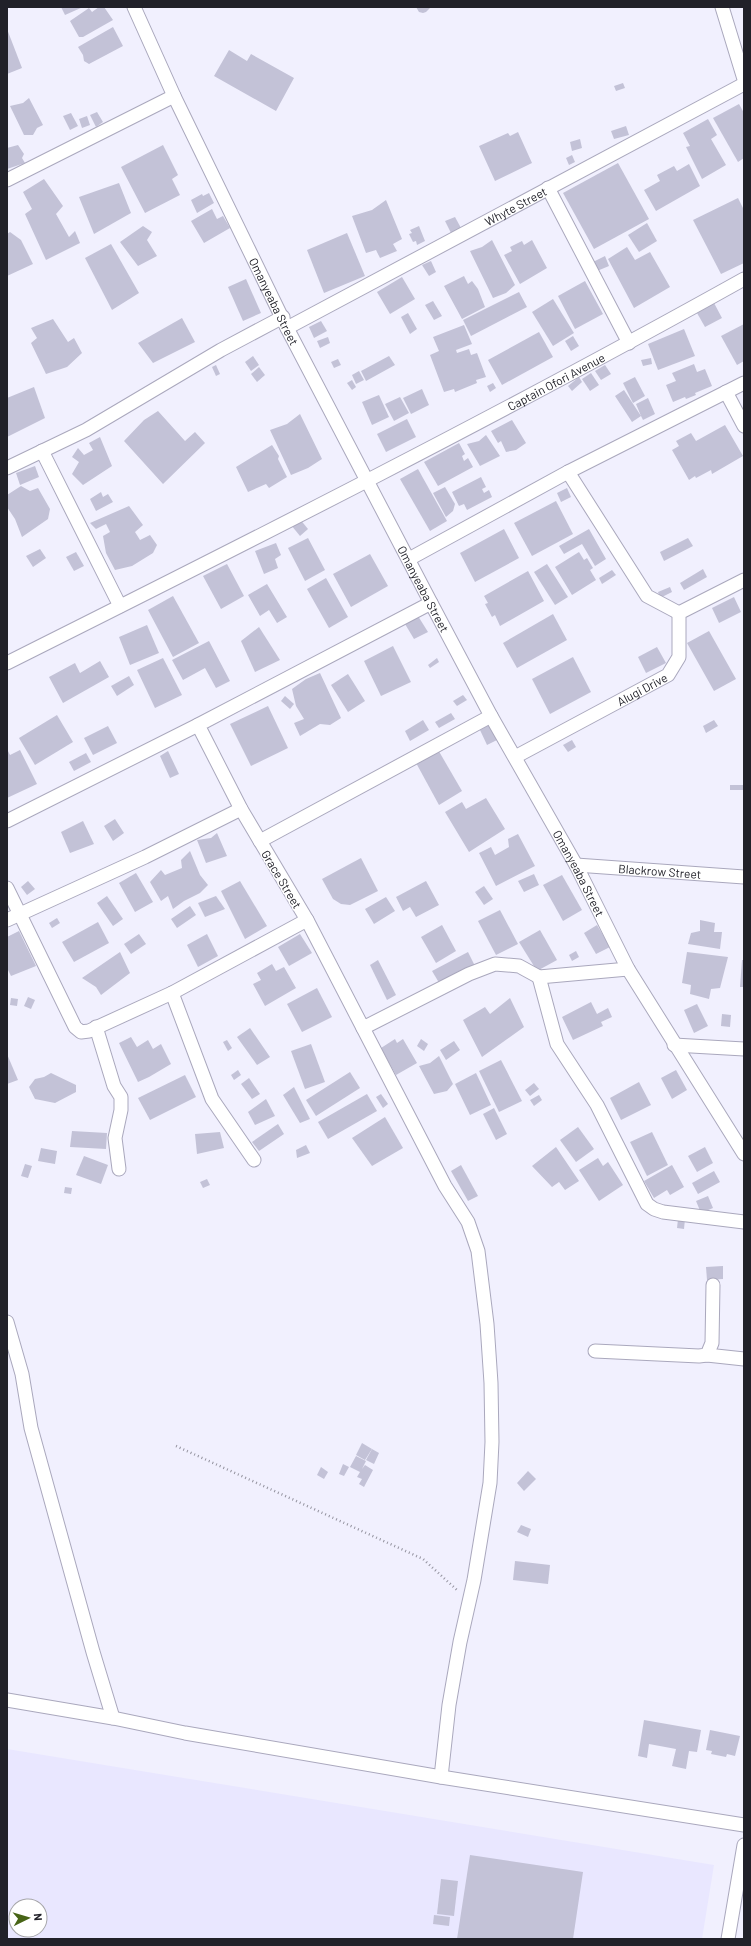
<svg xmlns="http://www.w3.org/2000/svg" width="751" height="1946" viewBox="0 0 751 1946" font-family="Barlow,sans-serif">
  <rect width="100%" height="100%" fill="#f1f0fe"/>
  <path fill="#e9e7ff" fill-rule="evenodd" d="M7 1749 714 1865 702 1939H7ZM16 1906H40V1930H16Z"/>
  <g fill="#c3c2d7">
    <polygon points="61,7 83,7 65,15"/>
    <polygon points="99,7 104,7 113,20 83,37 79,37 70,21 89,8 92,12"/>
    <polygon points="416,7 431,7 426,12 423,13 419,12"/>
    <polygon points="113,27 123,46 89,64 84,61 83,55 78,47"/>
    <polygon points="7,29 22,68 7,74"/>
    <polygon points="229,50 247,61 251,54 294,78 276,111 214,76"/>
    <polygon points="623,83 625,88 616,91 614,86"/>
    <polygon points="29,98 43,125 37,128 33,135 24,135 10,106 23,103"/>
    <polygon points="739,104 744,113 744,158 738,162 713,118"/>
    <polygon points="97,112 103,122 96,127 90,115"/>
    <polygon points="71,113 78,126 70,130 63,116"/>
    <polygon points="87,116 90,125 82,128 79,119"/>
    <polygon points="708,119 717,135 711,139 726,165 702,179 686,147 690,146 683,133"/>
    <polygon points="626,126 629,135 614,139 611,131"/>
    <polygon points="518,132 532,163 495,181 479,146 508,133 510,136"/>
    <polygon points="580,139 582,148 572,151 570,142"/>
    <polygon points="18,145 24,154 22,158 25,163 7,169 7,148"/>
    <polygon points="163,145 178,175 172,179 180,195 145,213 121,167"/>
    <polygon points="572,155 575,162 569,165 566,158"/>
    <polygon points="618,163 649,219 594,249 563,193"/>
    <polygon points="689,164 700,186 656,211 644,190 660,181 657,175 674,166 677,171"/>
    <polygon points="44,179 63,206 56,214 69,237 75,231 80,243 46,260 25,214 32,209 23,192"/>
    <polygon points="119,183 131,213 94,234 79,197"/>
    <polygon points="209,193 214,203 197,213 191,200 202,194 203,196"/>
    <polygon points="738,198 744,210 744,263 721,274 693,220"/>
    <polygon points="386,200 402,239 393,244 397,251 380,258 376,250 366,253 352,216 372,210"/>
    <polygon points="212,209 217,219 223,216 230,228 204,243 191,221"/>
    <polygon points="455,217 461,228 451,233 445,221"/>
    <polygon points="647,223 657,241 639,252 628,235"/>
    <polygon points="143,226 152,232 147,240 157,256 138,266 120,242"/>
    <polygon points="419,226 425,241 417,245 416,241 413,242 409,234 412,233 410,230"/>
    <polygon points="10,232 21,240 33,264 7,276 7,234"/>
    <polygon points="347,233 365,276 324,293 307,250"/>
    <polygon points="492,240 515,285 506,293 493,298 470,251 482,247"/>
    <polygon points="532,240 547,268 520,284 504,255 512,251 510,247 522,241 524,245"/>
    <polygon points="111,244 139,293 112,310 85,258"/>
    <polygon points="627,247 635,260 650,252 670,287 634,308 608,259"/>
    <polygon points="605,256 609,266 597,271 593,262"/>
    <polygon points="431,261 436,272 429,276 422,265"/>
    <polygon points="464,276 468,284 472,281 478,289 485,307 462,319 444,286"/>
    <polygon points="402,277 415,299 390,314 377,292"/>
    <polygon points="246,279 261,313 243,321 228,287"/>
    <polygon points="585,281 603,314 575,329 558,296"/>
    <polygon points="519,292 527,307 471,336 463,320"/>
    <polygon points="553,299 574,333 553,346 532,312"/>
    <polygon points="433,301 442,316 434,320 425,305"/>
    <polygon points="714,303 722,318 705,327 697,313"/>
    <polygon points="408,313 417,329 410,334 401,317"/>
    <polygon points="182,318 195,342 153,363 138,343"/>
    <polygon points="53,319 68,342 74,338 82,353 67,367 46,374 31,343 37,338 31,328"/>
    <polygon points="321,321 327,331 314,338 309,327"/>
    <polygon points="744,324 744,361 737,365 721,336"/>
    <polygon points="464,325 472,344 456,350 457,353 469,349 471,355 477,353 486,377 476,380 477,383 455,392 454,389 444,392 430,355 439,351 433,337"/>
    <polygon points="684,329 695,356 658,370 648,344"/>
    <polygon points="539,332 553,357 502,385 488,360"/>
    <polygon points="573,336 579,346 571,351 565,341"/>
    <polygon points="328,337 330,343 320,348 317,341"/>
    <polygon points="253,356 259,365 251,371 245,362"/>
    <polygon points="389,356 395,365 366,381 361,371"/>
    <polygon points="651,358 652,364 643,366 641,360"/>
    <polygon points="338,359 341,365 334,368 331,362"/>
    <polygon points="694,364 697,372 705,369 712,386 695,393 696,395 686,399 685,397 673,402 666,385 676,381 672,373"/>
    <polygon points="216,365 220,374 216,376 212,367"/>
    <polygon points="605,365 611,374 601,380 595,371"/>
    <polygon points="259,367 265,375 257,382 251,374"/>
    <polygon points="359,371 364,380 356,384 352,375"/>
    <polygon points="591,373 599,385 590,391 582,379"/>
    <polygon points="579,377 582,382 572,391 568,386"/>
    <polygon points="635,377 645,396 633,403 623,383"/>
    <polygon points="352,380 356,387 352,390 347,383"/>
    <polygon points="493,383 496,388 490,392 487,386"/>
    <polygon points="34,387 45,418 7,437 7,398"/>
    <polygon points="422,389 429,405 411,414 403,398"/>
    <polygon points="624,390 641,416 636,404 648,398 655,414 643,420 641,416 632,422 615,396"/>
    <polygon points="379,395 389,417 372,425 362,402"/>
    <polygon points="400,397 409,413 394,421 385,404"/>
    <polygon points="158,411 185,441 195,432 205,443 163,484 124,441 144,420"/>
    <polygon points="300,414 322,459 308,468 291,475 270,430 287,424"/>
    <polygon points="407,419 416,437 386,452 377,434"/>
    <polygon points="512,420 526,443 516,450 506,452 501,441 498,443 491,431"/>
    <polygon points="725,425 743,456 712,474 711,470 696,478 695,476 689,480 672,450 679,446 676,441 691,433 696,441"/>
    <polygon points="486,435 500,456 480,466 467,444 479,441"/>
    <polygon points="100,437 112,466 83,485 72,474 79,462 72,457 78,448 84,455 93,450 89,443"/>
    <polygon points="459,443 465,454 462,456 464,461 468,458 473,467 438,486 424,462"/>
    <polygon points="272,445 279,456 278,459 287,477 269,488 266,484 248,492 236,467"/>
    <polygon points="35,466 39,477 20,485 16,473"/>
    <polygon points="418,469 447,521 430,531 400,479"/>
    <polygon points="481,477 486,487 482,489 484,493 489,490 492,497 467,510 464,504 459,506 452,492"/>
    <polygon points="21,486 30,491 38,488 50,509 48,519 22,537 15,519 7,507 7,495"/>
    <polygon points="445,487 455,504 453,511 446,517 433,493"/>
    <polygon points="567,488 571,497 561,502 557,493"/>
    <polygon points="101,492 103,497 108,494 113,502 96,511 90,499"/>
    <polygon points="556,501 573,534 532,556 514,523"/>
    <polygon points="129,506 143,525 135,532 140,540 150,535 157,545 153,553 132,566 115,570 106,553 103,536 110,532 106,524 96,529 90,523"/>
    <polygon points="299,518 308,529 300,536 291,525"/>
    <polygon points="504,529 519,558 475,582 460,553"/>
    <polygon points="589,529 606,559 595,566 582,544 564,554 559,546"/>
    <polygon points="308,538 325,570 305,581 288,548"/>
    <polygon points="688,538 693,546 664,561 660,552"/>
    <polygon points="276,543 281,555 275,559 278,568 264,574 255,551"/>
    <polygon points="40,549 46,558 33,567 26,556"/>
    <polygon points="76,552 84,566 74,571 66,557"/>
    <polygon points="579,552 584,560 587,558 593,568 590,570 596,580 572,595 555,567"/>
    <polygon points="370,554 388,586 351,607 333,574"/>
    <polygon points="227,564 244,596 221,609 203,576"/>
    <polygon points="547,564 568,597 555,605 534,572"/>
    <polygon points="703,569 707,577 684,590 680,583"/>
    <polygon points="612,570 616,575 602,584 599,578"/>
    <polygon points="528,571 544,601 500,626 495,615 492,617 485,604 488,603 484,596"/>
    <polygon points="326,578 348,617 329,628 307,589"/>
    <polygon points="267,584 287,617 277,623 269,610 260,616 248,595"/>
    <polygon points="670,587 672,592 660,598 658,592"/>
    <polygon points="173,596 199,643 173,657 148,610"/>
    <polygon points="734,597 741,612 719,623 712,608"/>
    <polygon points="553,614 567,640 517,668 503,643"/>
    <polygon points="418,616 428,632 414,639 405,624"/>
    <polygon points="147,625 159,653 130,665 119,637"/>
    <polygon points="259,627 280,660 255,672 241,641"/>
    <polygon points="709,631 736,679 714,691 687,643"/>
    <polygon points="209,641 230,681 216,688 205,668 183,680 172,660"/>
    <polygon points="393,646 411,682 381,696 364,661"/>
    <polygon points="657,647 666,663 646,673 638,657"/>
    <polygon points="573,657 591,692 550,714 532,679"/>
    <polygon points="163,658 182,695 155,708 137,670"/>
    <polygon points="437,658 439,662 430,668 428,665"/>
    <polygon points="100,661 109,677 63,703 49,677 75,663 80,673"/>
    <polygon points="320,673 341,718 330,725 320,724 300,736 294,723 304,719 296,706 292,689 306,679"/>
    <polygon points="348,674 365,701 348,712 331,685"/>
    <polygon points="129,676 134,685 117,696 111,686"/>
    <polygon points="463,695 467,700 457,706 453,701"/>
    <polygon points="285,696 294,704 290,709 281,701"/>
    <polygon points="268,706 288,748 251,766 230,724"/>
    <polygon points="451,713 455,719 439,728 435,722"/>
    <polygon points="57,715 73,742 35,765 19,738"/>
    <polygon points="423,720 429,730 410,741 405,731"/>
    <polygon points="714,720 718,726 706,733 703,726"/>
    <polygon points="489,725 497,740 487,745 480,730"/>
    <polygon points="108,726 117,743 93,755 84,738"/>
    <polygon points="572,740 576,747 568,752 563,745"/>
    <polygon points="437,748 462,791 439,805 415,761"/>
    <polygon points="7,749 10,755 20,750 37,784 7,798"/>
    <polygon points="168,751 179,774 170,778 160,756"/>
    <polygon points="86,753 91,762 74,771 69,762"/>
    <rect x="730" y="785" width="14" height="5"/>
    <polygon points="486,798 505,829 469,852 445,812 462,802 466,809"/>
    <polygon points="115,819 124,833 113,841 104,826"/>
    <polygon points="83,821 94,844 70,853 61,832"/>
    <polygon points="217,833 227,856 206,863 197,840 211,838"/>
    <polygon points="518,834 535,866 496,886 479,853 491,847 495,855 509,847 508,839"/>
    <polygon points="190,851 200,875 208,885 200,893 184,901 173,909 168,896 161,901 150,882 161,870 165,875 182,868 181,860"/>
    <polygon points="361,858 378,891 350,905 341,904 333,899 322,879"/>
    <polygon points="136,873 153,902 135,912 119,883"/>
    <polygon points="534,874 539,885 524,892 518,881"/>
    <polygon points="562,875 582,910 563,921 543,885"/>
    <polygon points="28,881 35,889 27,895 21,887"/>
    <polygon points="240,881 267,926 245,939 221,891"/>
    <polygon points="426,881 439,905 416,917 410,907 403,911 396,897"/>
    <polygon points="484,886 493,899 484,905 475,892"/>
    <polygon points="107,896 123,919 113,926 97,903"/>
    <polygon points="216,896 225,909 205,917 198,903"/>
    <polygon points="386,897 395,911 374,924 365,909"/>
    <polygon points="190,906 196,915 177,928 171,919"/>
    <polygon points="500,910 518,944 496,955 478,921"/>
    <polygon points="57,918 60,923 52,928 49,923"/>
    <polygon points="700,920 715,923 714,932 722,932 720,949 688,944 691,933 700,931"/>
    <polygon points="98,922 109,943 74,962 62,942"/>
    <polygon points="442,925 456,951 436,963 421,937"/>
    <polygon points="597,925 610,947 596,954 584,933"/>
    <polygon points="540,930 557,960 537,971 519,942"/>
    <polygon points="19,931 36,966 11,976 7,968 7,937"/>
    <polygon points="139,934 146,944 131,954 124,944"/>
    <polygon points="207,934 218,956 198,967 187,945"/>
    <polygon points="300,934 312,953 289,966 278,947"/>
    <polygon points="576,951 579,957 572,961 569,955"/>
    <polygon points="120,952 130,973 101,995 96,987 82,978"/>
    <polygon points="468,952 476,968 441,986 432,971"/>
    <polygon points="687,952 728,957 720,988 711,989 709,999 690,994 691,985 682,983"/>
    <polygon points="378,960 396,995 387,1000 370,965"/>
    <polygon points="742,960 744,960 744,987 740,987"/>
    <polygon points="272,964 276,971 284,967 296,988 265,1006 253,984 261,980 257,973"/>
    <polygon points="317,988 332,1017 302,1032 287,1004"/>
    <polygon points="28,997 35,1000 31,1009 24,1006"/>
    <polygon points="11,998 18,999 17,1006 10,1005"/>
    <polygon points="510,998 524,1027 482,1057 463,1020 485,1007 490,1014"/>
    <polygon points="591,1002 597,1014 608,1008 612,1017 601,1022 603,1026 573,1040 562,1017"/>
    <polygon points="697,1004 708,1026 694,1033 684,1010"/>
    <polygon points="722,1014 731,1015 730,1027 721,1026"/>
    <polygon points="250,1028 270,1057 257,1065 237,1037"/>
    <polygon points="131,1037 137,1047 148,1040 153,1049 161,1044 171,1064 149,1077 138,1082 119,1043"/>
    <polygon points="395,1039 397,1043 403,1039 417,1063 396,1075 381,1048"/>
    <polygon points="421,1039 428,1044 424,1051 417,1046"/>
    <polygon points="227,1040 232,1048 228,1051 223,1042"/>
    <polygon points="454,1041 460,1050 446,1060 440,1050"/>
    <polygon points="311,1044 325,1082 305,1089 291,1051"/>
    <polygon points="7,1054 18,1080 7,1084"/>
    <polygon points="439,1056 453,1084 447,1091 434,1094 419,1066 430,1063"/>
    <polygon points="501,1060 522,1101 499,1112 479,1071"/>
    <polygon points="238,1070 241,1075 234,1080 231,1075"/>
    <polygon points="676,1070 687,1090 672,1099 661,1078"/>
    <polygon points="350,1072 360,1088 316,1116 306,1100"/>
    <polygon points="51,1073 76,1085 76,1092 55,1103 35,1099 29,1087 35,1079 44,1077"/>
    <polygon points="476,1073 491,1105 470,1115 455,1084"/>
    <polygon points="185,1075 196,1097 150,1120 138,1098"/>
    <polygon points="249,1078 260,1094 252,1099 241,1084"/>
    <polygon points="639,1082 651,1105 621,1120 610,1098"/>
    <polygon points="534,1083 539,1089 530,1096 525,1090"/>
    <polygon points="294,1087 310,1119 300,1123 283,1095"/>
    <polygon points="367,1094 377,1111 328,1139 318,1122"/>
    <polygon points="381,1094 388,1104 383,1108 376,1097"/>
    <polygon points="539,1095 542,1100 534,1106 530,1100"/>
    <polygon points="266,1099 275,1116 255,1125 248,1112"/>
    <polygon points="494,1108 507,1134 496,1140 483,1114"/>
    <polygon points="385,1117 403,1148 372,1166 352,1138"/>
    <polygon points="278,1124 284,1134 259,1151 252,1142"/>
    <polygon points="578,1127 594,1149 576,1162 560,1140"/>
    <polygon points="72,1131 107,1133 106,1149 70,1147"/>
    <polygon points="220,1132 224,1148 197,1154 195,1134"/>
    <polygon points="652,1132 668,1165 647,1176 630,1142"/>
    <polygon points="306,1145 310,1153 297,1158 296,1150"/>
    <polygon points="556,1147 579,1181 565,1190 559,1182 552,1187 532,1166"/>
    <polygon points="705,1147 713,1163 697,1172 688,1156"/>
    <polygon points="41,1148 57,1151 55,1164 38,1161"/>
    <polygon points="84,1156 108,1165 101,1184 76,1175"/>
    <polygon points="598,1158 603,1166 608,1162 623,1185 599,1201 579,1170"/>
    <polygon points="25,1164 32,1166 28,1178 21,1176"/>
    <polygon points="461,1165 478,1196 468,1201 451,1171"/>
    <polygon points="672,1165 684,1187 670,1195 667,1190 654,1198 644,1181"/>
    <polygon points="714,1171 720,1182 698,1194 692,1183"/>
    <polygon points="207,1179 210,1185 203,1188 200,1182"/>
    <polygon points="65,1187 72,1188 71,1194 64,1193"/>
    <polygon points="708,1196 713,1208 701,1213 696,1201"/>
    <polygon points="678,1219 685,1219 684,1229 677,1228"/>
    <polygon points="723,1266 723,1279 707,1280 706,1267"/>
    <polygon points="362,1443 372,1449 365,1460 356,1455"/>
    <polygon points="372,1449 379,1453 374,1464 366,1460"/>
    <polygon points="356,1456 366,1461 362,1469 365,1465 373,1470 364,1487 359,1484 362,1479 357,1477 360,1472 350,1467"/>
    <polygon points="343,1464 349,1467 344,1476 339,1474"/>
    <polygon points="321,1467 328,1472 324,1479 317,1475"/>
    <polygon points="528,1471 536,1479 524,1491 517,1483"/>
    <polygon points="521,1525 531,1529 528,1537 517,1532"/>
    <polygon points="515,1561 550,1565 548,1584 513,1580"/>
    <polygon points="644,1720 701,1730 697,1752 689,1751 686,1769 672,1766 676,1749 649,1744 647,1758 638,1756"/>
    <polygon points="710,1730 740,1736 735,1756 727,1754 726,1757 711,1754 712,1751 706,1750"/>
    <polygon points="470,1855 583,1872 573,1939 457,1939"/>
    <polygon points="441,1879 458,1881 454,1916 437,1914"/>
    <polygon points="434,1915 450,1917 449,1926 433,1924"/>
  </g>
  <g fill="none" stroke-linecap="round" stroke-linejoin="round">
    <g stroke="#aaa8bd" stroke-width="15">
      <g id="street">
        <path id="s1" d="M134 7 174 96 287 328 431 603 491 716 576 865 628 969 744 1154"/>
        <polyline points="722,7 744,79"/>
        <polyline points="7,180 174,96"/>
        <polyline points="548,188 629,343"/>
        <path id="s2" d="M287 328 744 84"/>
        <polyline points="726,392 744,426"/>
        <polyline points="42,451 120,606"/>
        <polyline points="7,468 86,430 221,350 283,317"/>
        <polyline points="568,472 647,596 679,613"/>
        <polyline points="409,559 568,472 744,383"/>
        <path id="s3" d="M7 663C255 539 502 414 744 279"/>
        <path id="s4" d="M515 757 668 675 679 657V613L744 580"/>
        <polyline points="7,821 198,725"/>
        <polyline points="260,841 491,716"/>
        <path id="s5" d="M576 865 744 877"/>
        <polyline points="7,888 75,1027 81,1032 89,1031 172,993 307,920 241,809 198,725 431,603"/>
        <polyline points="7,920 145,857 241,809"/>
        <polyline points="307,920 363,1028 469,974 495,964 519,966 539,977 628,969"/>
        <polyline points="539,977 557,1044 597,1105 647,1204 654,1209 663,1212 744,1222"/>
        <polyline points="172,993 212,1099 254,1160"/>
        <polyline points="96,1027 114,1086 121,1097 121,1110 115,1138 119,1169"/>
        <polyline points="363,1028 445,1186 468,1222 478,1251 487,1324 491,1383 492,1442 490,1483 474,1580 460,1642 449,1705 441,1777"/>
        <polyline points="674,1045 744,1049"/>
        <polyline points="7,1322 22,1374 31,1428 93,1652 113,1718"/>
        <polyline points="595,1351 699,1356 707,1355 712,1343 713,1285"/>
        <polyline points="707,1355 744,1359"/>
        <polyline points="7,1700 113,1718 185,1733 441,1777 744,1825"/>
        <polyline points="728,1939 744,1845"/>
      </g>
    </g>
    <polyline stroke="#94939f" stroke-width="2.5" stroke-dasharray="1 3" stroke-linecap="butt" points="176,1446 423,1559 457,1590"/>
    <use href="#street" stroke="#fff" stroke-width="13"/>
  </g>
  <g text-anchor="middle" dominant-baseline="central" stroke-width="3" stroke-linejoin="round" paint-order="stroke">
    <g font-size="12" fill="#212129" stroke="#fff">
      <text stroke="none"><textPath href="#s2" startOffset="259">Whyte Street</textPath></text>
      <text stroke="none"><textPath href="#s1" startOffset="326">Omanyeaba Street</textPath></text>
      <text stroke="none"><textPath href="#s3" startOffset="617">Captain Ofori Avenue</textPath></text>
      <text stroke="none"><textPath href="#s1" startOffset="650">Omanyeaba Street</textPath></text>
      <text stroke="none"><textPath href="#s4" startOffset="144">Alugi Drive</textPath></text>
      <text stroke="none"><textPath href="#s5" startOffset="84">Blackrow Street</textPath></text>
      <text stroke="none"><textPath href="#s1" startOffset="974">Omanyeaba Street</textPath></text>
      <text transform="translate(282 879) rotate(59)">Grace Street</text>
    </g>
  </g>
  <rect width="751" height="1946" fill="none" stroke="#212129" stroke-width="16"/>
  <g transform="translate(28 1918) rotate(85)"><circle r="19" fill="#ffffff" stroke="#a6a6a9"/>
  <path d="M0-3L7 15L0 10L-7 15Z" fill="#476416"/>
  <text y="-6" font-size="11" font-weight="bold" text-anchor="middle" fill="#212129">N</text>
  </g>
</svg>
